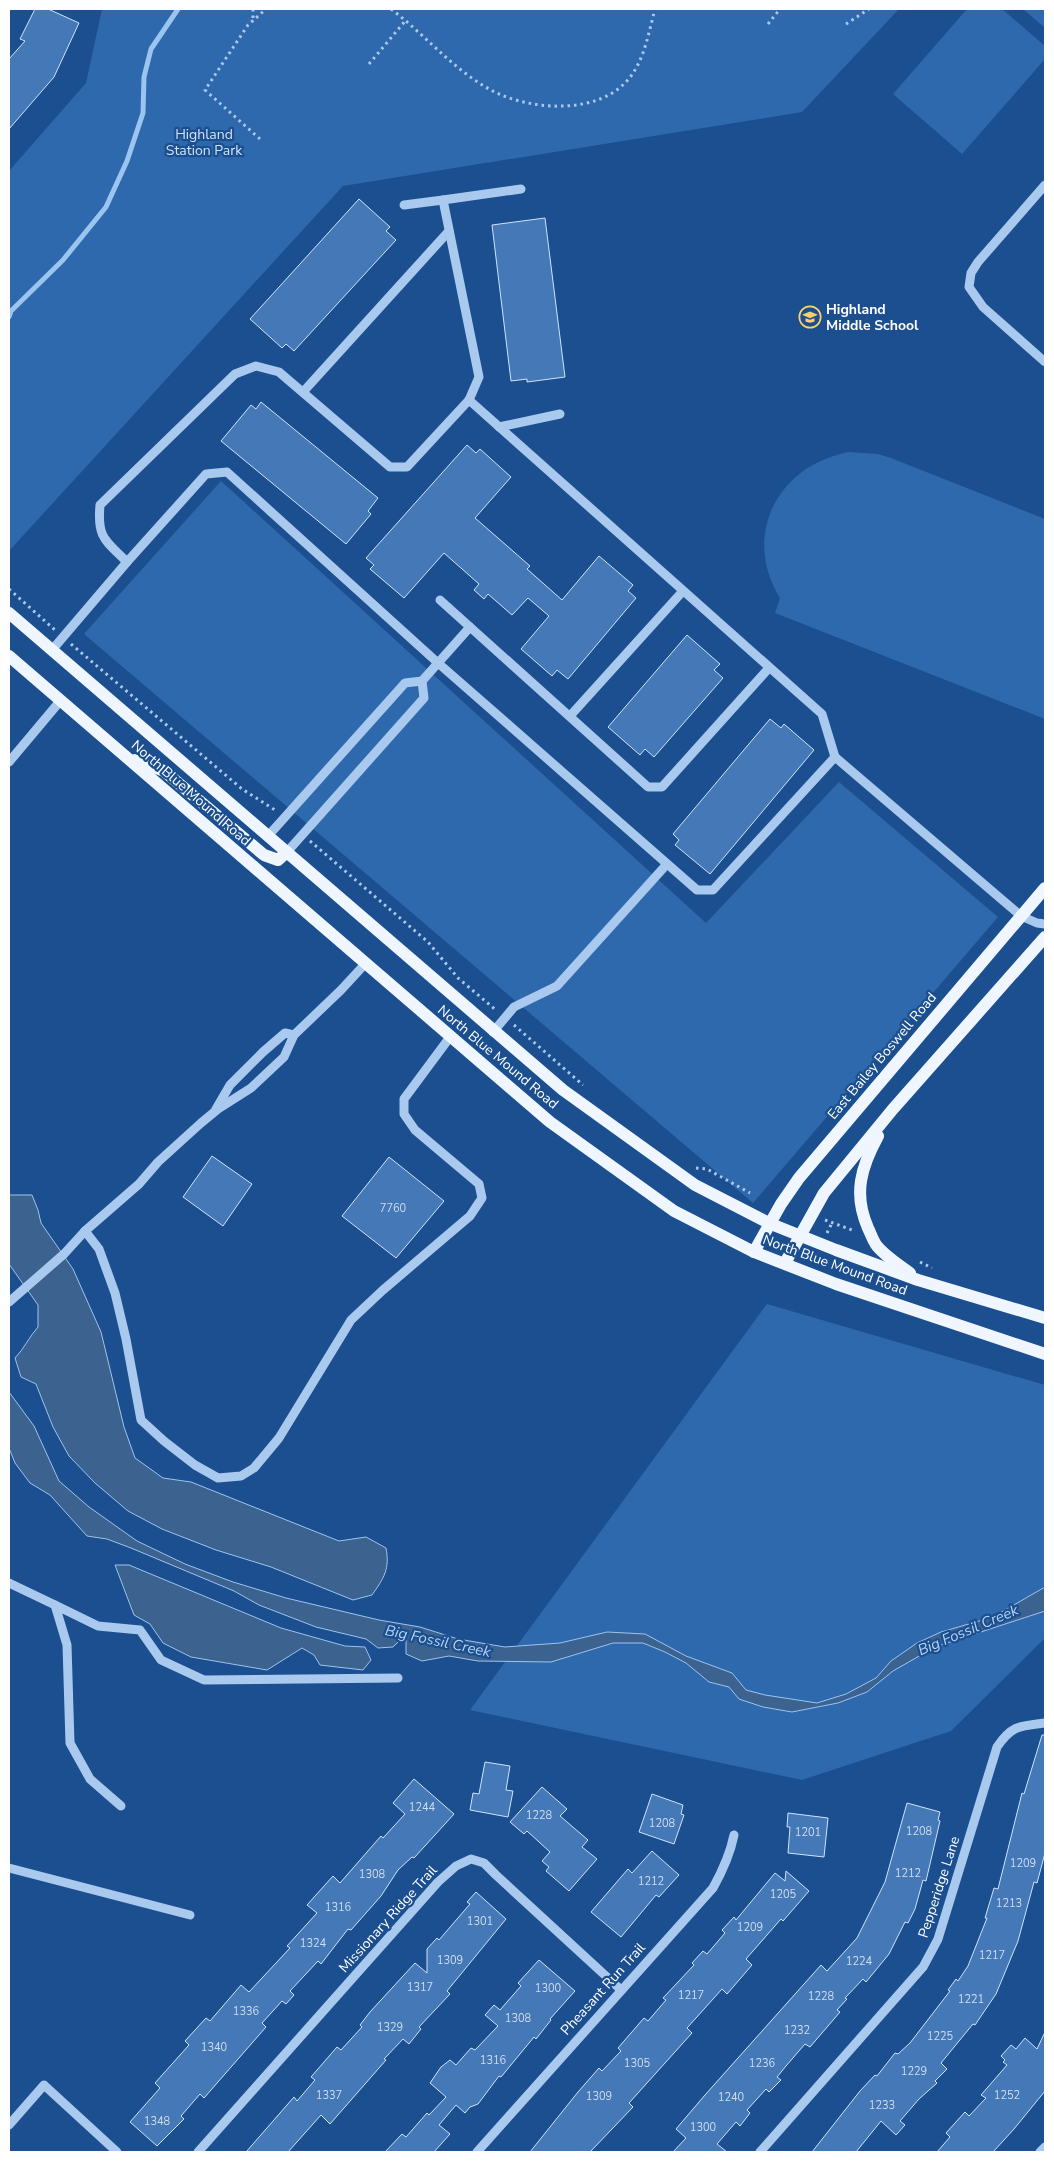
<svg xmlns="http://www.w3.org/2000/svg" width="1054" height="2161" viewBox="0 0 1054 2161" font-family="'Nunito Sans',sans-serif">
  <rect width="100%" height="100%" fill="#1b4f8f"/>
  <g fill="#2e69ad">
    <polygon points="102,9 899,9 802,112 343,186 9,551 9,171 86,83"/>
    <polygon points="967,9 1002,9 1045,46 1045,59 962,154 893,94"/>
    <polygon points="1023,9 1045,9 1045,28"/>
    <path d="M849 452 878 454 891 458 1045 519V719L775 613 780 598C741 535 778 465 849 452Z"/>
    <polygon points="221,481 706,923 839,782 998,917 753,1203 84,634"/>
    <polygon points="767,1304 1045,1385 1045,1638 951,1731 802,1780 470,1710"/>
  </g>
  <g fill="#3c6290" stroke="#9cc4f0">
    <path d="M9 1195H32L38 1210 41 1223 73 1269 101 1332 124 1427 135 1458 163 1478 191 1482 339 1541 366 1537 386 1548C390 1569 384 1578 372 1595L353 1600 271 1567 216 1550 162 1529 128 1511 95 1483 69 1456 53 1427 36 1384 21 1377 15 1358C24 1349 29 1337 38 1327V1305L9 1264Z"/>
    <polygon points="9,1392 34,1426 59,1481 89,1507 137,1541 185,1564 233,1582 286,1598 379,1620 420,1627 458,1639 505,1647 560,1643 607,1632 645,1634 686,1656 732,1673 746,1690 765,1695 817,1703 846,1694 876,1678 891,1661 917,1643 941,1632 993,1617 1045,1587 1045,1611 935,1647 893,1671 867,1692 838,1703 792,1712 763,1707 739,1699 729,1687 709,1682 686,1663 665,1652 643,1643 613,1643 551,1662 478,1661 449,1656 422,1661 406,1654 406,1640 401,1639 393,1647 378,1648 366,1639 316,1627 259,1605 234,1591 131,1548 107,1539 87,1536 50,1495 30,1483 15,1463 9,1448"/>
    <polygon points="115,1565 129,1565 281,1628 345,1646 365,1647 371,1660 363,1670 320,1665 314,1655 302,1648 267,1670 191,1657 163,1643 150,1624 134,1615"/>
  </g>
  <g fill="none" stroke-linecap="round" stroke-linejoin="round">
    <polyline stroke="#9cc4f0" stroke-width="5" points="9,317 11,311 63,260 106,207 127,161 143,113 144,77 151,49 178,9"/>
  </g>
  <g fill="#4478b7" stroke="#cfe3fa">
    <polygon points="35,9 48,9 79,23 54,77 9,129 9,59 25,41 20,39"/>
    <polygon points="359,199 390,227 386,231 396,240 294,351 286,344 282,348 250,319"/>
    <polygon points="545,218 565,377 527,382 527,379 511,381 492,225"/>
    <polygon points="261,402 378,498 368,511 371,514 346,544 221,441 251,405 256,409"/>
    <polygon points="467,445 476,453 480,449 511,477 475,518 530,566 527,569 562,600 599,556 633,585 628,591 636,598 568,679 557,670 552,676 521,649 549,616 528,598 512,615 488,594 484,599 474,590 479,584 444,553 404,598 370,569 374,565 366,558"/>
    <polygon points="687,635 720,664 714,670 723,678 654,757 645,749 640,755 608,727"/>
    <polygon points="770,719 781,728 784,724 814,750 710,874 675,845 679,840 673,834"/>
    <polygon points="212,1156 252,1184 223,1226 183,1197"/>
    <polygon points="389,1157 444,1201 396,1258 342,1216"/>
    <polygon points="1042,1735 1045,1735 1045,1853 1037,1883 1034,1882 1018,1941 996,1994 975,2025 973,2024 941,2063 947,2069 935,2081 937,2083 919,2099 900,2121 905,2125 896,2135 881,2121 856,2152 812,2152 860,2091 875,2075 877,2076 895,2053 898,2054 910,2043 950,1991 948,1990 956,1979 958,1981 968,1966 987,1918 985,1918 994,1888 998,1889 1022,1793 1024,1794"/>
    <polygon points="485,1762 510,1766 506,1790 513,1791 508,1817 470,1810 473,1793 479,1794"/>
    <polygon points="414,1779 454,1814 414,1858 412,1857 398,1870 381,1896 351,1930 348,1929 321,1964 318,1961 290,1991 294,1995 286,2004 282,2001 262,2023 266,2027 204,2098 200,2094 181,2116 184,2119 157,2146 130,2122 160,2088 155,2083 189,2045 185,2041 206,2018 210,2021 241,1985 249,1992 290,1948 287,1946 317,1913 307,1905 333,1876 340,1883 381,1836 383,1838 405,1814 393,1803"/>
    <polygon points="542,1787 567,1809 560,1816 588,1840 582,1847 597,1859 569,1891 546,1871 549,1867 542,1861 550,1852 527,1831 524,1834 510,1822"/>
    <polygon points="652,1794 683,1805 681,1814 684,1815 674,1844 639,1832"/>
    <polygon points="907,1803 940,1812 938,1820 940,1821 926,1881 923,1880 915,1909 908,1923 905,1922 889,1954 866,1982 863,1979 845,1998 847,1999 837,2010 840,2012 810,2047 805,2044 786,2066 777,2077 781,2080 769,2092 766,2089 747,2110 750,2113 740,2126 736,2122 717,2144 727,2152 673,2152 686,2138 676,2129 705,2095 821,1965 827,1971 857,1938 885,1882"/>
    <polygon points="788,1813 828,1818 824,1857 788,1853 790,1827 787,1827"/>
    <polygon points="652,1851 679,1875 659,1897 656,1895 621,1937 591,1912 628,1869 632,1873"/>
    <polygon points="786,1871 809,1891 783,1921 781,1919 746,1959 752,1965 727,1994 722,1989 687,2028 692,2033 629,2103 633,2107 590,2152 530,2152 578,2092 599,2068 602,2071 621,2051 618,2048 644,2018 648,2021 666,2000 663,1998 694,1965 692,1963 703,1951 707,1954 725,1933 722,1930 734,1917 736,1920 775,1873 785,1881"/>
    <polygon points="476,1892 506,1919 447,1991 450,1994 419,2027 421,2029 409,2044 403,2039 384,2059 386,2060 330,2124 321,2115 288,2152 246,2152 294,2097 297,2101 315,2080 311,2077 337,2047 341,2050 362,2027 360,2025 370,2012 415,1963 427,1973 427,1949 437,1938 439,1940 470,1904 467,1902"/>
    <polygon points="539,1960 575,1991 550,2019 551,2020 536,2039 534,2037 501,2077 499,2076 478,2104 470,2107 465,2113 456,2105 439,2125 450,2134 434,2152 385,2152 402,2134 406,2137 427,2113 429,2115 446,2097 430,2083 441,2067 450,2060 456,2065 471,2048 475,2050 498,2026 485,2015 494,2005 500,2010 521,1986 518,1983"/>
    <polygon points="1045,2032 1045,2091 1014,2129 993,2152 937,2152 950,2137 946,2133 965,2112 969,2116 986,2098 981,2095 1007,2065 1003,2062 1005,2060 1001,2056 1011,2045 1016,2049 1025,2038 1037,2049"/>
  </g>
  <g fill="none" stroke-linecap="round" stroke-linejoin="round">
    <g stroke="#a9c9ee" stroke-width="3" stroke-dasharray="2.5 4" stroke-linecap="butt">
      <polyline points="253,9 253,18"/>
      <path d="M391 9C423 33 449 65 484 86 523 111 600 118 631 76 645 57 649 31 655 9"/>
      <polyline points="768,24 780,9"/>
      <polyline points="846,24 869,9"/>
      <polyline points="369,64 406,20"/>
      <polyline points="260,139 205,90 248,25 266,9"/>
      <polyline points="9,589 55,630"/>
      <polyline points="71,644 242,789 275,810"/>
      <polyline points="310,841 428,942 458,978 497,1011"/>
      <polyline points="514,1025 583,1085"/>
      <polyline points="696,1168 707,1169 750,1193"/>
      <polyline points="825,1220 852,1230"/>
      <polyline points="827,1233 832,1223"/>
      <polyline points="920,1262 932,1268"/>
    </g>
    <g stroke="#a9c9ee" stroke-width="9">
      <polyline points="1045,185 978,262 971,273 969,287 983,307 1045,362"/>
      <polyline points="404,205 443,200"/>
      <polyline points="303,392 449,231"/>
      <polyline points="469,400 479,377 443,200 521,189"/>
      <polyline points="499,427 560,414"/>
      <path d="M127 562C105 540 97 538 100 505L235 374 256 366 279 372 390 467H407L469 400 822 714 835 757"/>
      <polyline points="440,600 470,627"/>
      <polyline points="52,650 127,562 206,474 227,472 438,663 697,890 713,890 835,757 1021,916 1037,923 1045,924"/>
      <polyline points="570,716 683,591"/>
      <polyline points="9,762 61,700"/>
      <polyline points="268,836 405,683 422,681 470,627 648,787 662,787 769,668"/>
      <polyline points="287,852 424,698 422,681"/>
      <polyline points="365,964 341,990 294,1035 284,1057 251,1088 218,1109 201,1123 158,1162 139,1184 85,1231 99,1249 115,1293 126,1339 141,1420 164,1441 195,1465 218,1478 241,1476 254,1468 279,1438 351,1320 383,1290 470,1216 482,1198 479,1184 415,1130 404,1114 404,1099 450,1037"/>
      <polyline points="493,1032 514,1007 557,986 667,864"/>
      <polyline points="216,1109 230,1085 263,1052 285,1033 294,1035"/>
      <polyline points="9,1302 64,1254 85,1231"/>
      <polyline points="9,1583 55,1605"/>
      <polyline points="121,1806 90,1779 70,1743 67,1645 55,1605 98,1626 140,1630 161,1660 204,1680 398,1678"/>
      <polyline points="9,1868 190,1915"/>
      <polyline points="9,2125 44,2085 117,2152"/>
      <polyline points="198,2152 438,1882 456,1866 471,1859 484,1863 496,1875 620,1989"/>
      <path d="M477 2152 713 1888C723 1870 730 1855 734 1835"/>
      <path d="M760 2152 923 1967 938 1939 997 1747C1012 1725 1020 1726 1045 1723"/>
      <polyline points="1040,2152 1045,2147"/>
    </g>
    <g stroke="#f0f6ff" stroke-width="12">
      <polyline points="9,613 563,1090 695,1185 771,1224 836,1250 918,1280 1045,1318"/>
      <polyline points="9,656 550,1122 674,1211 754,1252 836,1284 1045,1354"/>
      <polyline points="135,760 164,771 264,855 278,860 287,852"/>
      <path d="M878 1136C861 1167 853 1194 868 1228 871 1234 873 1241 877 1246 885 1256 899 1265 910 1273"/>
      <polyline points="754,1252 781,1204 799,1178 1045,888"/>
      <polyline points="785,1263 824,1193 893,1109 1045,937"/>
    </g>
  </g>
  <defs>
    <g id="school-ring" transform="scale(1.125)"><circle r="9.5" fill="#1b4f8f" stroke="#ffd166" stroke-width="1.5"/><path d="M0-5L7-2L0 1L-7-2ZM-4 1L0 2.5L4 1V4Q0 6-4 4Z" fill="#ffd166"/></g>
  </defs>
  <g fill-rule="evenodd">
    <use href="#school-ring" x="810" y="317"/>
  </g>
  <g text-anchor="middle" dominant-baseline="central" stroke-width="4.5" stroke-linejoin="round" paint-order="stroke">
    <g font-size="11" fill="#d0dded">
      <text x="393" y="1208">7760</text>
      <text x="422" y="1807">1244</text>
      <text x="539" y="1815">1228</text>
      <text x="662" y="1823">1208</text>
      <text x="919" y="1831">1208</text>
      <text x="808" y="1832">1201</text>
      <text x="1023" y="1863">1209</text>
      <text x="908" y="1873">1212</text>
      <text x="372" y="1874">1308</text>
      <text x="651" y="1881">1212</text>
      <text x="783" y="1894">1205</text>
      <text x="1009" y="1903">1213</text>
      <text x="338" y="1907">1316</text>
      <text x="480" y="1921">1301</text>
      <text x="750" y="1927">1209</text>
      <text x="313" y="1943">1324</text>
      <text x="992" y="1955">1217</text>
      <text x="450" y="1960">1309</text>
      <text x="859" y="1961">1224</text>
      <text x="420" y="1987">1317</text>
      <text x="548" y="1988">1300</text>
      <text x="691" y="1995">1217</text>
      <text x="821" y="1996">1228</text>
      <text x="971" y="1999">1221</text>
      <text x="246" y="2011">1336</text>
      <text x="518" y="2018">1308</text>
      <text x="390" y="2027">1329</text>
      <text x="797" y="2030">1232</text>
      <text x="940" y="2036">1225</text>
      <text x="214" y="2047">1340</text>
      <text x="493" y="2060">1316</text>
      <text x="637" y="2063">1305</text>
      <text x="762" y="2063">1236</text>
      <text x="914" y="2071">1229</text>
      <text x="329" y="2095">1337</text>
      <text x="1007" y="2095">1252</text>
      <text x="599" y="2096">1309</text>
      <text x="731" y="2097">1240</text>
      <text x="882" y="2105">1233</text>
      <text x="157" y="2121">1348</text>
      <text x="703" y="2127">1300</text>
    </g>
    <g font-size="14" fill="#cfe3fa" stroke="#1b4f8f">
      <text x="204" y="134">Highland<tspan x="204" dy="16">Station Park</tspan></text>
    </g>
    <g font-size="14" font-weight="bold" fill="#fff" stroke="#1b4f8f" text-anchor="start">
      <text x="826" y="309">Highland<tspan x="826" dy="16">Middle School</tspan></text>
    </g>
    <g font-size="14" fill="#fff" stroke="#1b4f8f">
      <text transform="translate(191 793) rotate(41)">North Blue Mound Road</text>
      <text transform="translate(882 1056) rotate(-50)">East Bailey Boswell Road</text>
      <text transform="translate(498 1057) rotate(40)">North Blue Mound Road</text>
      <text transform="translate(835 1265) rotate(20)">North Blue Mound Road</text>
      <text transform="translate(939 1887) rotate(-72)">Pepperidge Lane</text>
      <text transform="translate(388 1919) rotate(-48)">Missionary Ridge Trail</text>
      <text transform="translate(603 1989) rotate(-48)">Pheasant Run Trail</text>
    </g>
    <g font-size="15" font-style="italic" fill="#b5d3f5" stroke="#1b4f8f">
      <text transform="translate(968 1630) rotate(-23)">Big Fossil Creek</text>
      <text transform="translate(438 1641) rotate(12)">Big Fossil Creek</text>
    </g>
  </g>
  <rect width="1054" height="2161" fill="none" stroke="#ffffff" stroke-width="20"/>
</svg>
